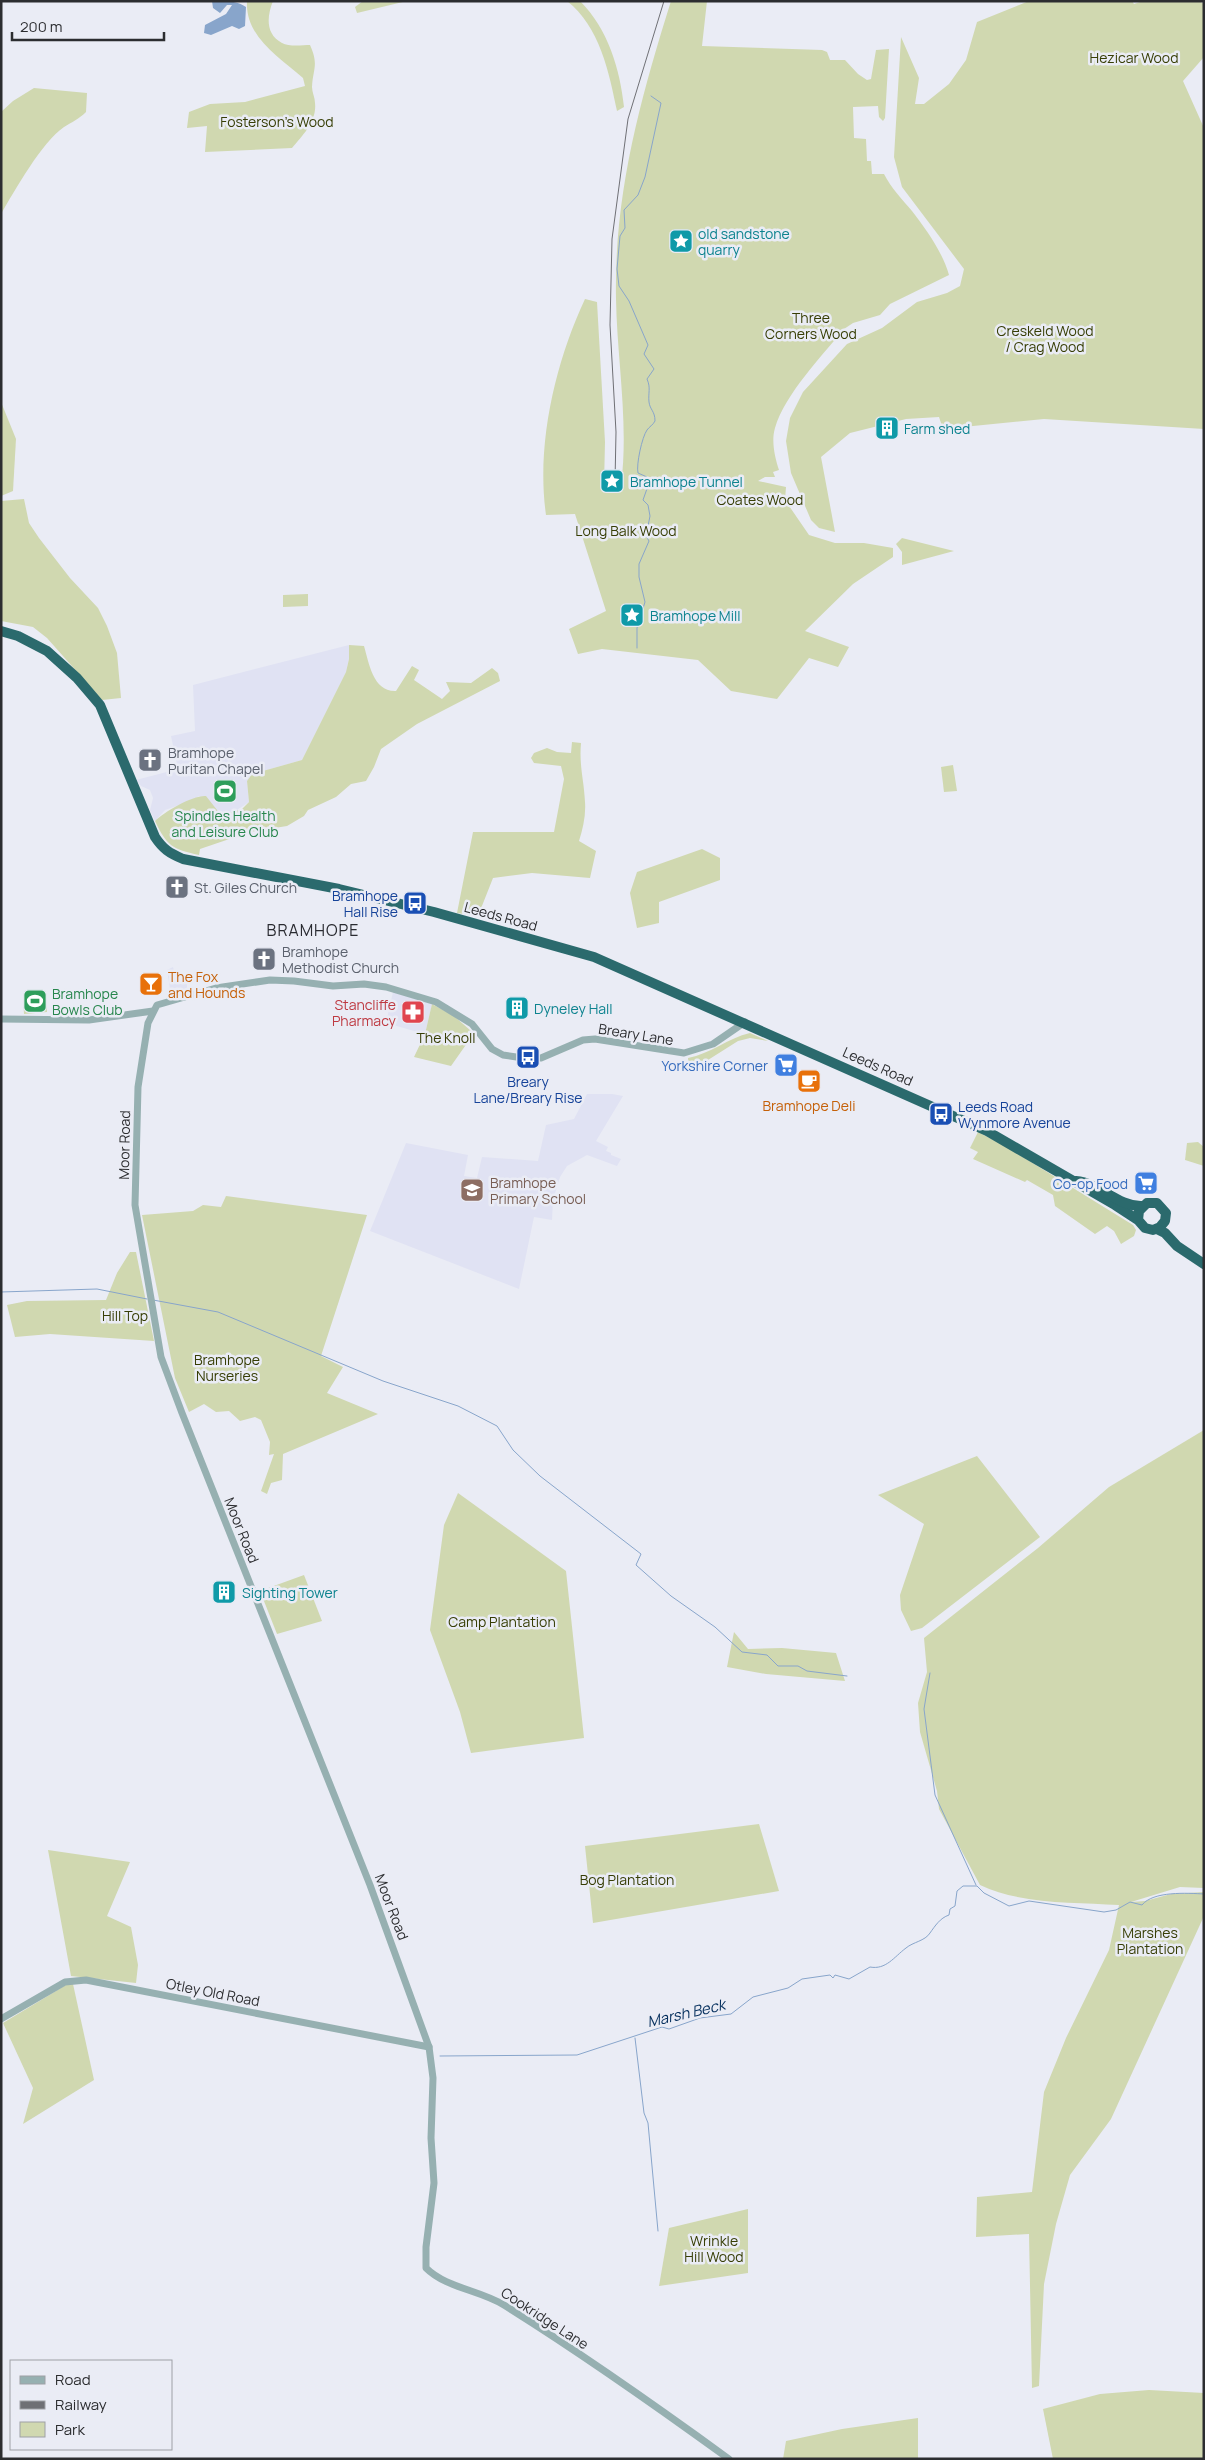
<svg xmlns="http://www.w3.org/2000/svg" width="1205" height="2460" font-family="Manrope,sans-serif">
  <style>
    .built { fill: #e0e2f3 }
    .green { fill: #d0d8b0 }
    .water { fill: #88a5cb }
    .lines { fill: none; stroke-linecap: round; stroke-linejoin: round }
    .stream { stroke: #88a5cb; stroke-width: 1 }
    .minor { stroke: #96b0b1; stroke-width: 7 }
    .highway { stroke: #2b6a6d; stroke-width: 10 }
    .rail { stroke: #6f7075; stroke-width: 1 }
    .labels { text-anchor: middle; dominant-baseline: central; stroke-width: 5; stroke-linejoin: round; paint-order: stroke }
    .park-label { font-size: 14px; fill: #373e05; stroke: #eaecf5 }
    .culture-label { font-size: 14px; fill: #0d838f; stroke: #eaecf5; text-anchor: start }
    .worship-label { font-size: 14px; fill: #5b616d; stroke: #eaecf5; text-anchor: start }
    .leisure-label { font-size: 14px; fill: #27864d; stroke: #eaecf5 }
    .transit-label { font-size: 14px; fill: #164399; stroke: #eaecf5; text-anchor: end }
    .street-label { font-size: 14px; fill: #2c2d30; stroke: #eaecf5 }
    .food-label { font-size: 14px; fill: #c56008; stroke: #eaecf5; text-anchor: start }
    .health-label { font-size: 14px; fill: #be3a42; stroke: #eaecf5; text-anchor: end }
    .shop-label { font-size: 14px; fill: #366cbe; stroke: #eaecf5; text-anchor: end }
    .education-label { font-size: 14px; fill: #785e54; stroke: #eaecf5; text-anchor: start }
    .water-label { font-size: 15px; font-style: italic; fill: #052f5d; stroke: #eaecf5 }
    .quarter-label { font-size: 16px; letter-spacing: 1px; fill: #2a2b31; stroke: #eaecf5 }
  </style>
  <rect width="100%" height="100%" fill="#eaecf5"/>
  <g class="built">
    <path d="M349,645V659L346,672L302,760L252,774L247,781L249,802L231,814L221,815L199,796L191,801L165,810L155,821L150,810L153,798L150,790L141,786L136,780L178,769L171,736L195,731L193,685Z"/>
    <path d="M173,967L176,980L187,978V990L170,989L167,970Z"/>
    <path d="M393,992L432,1004L425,1034L386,1023Z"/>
    <path d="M587,1094H612L623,1096L596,1141L608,1147L606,1151L611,1153V1155L621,1159L617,1166L587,1155L567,1166L560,1177L553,1200L552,1220L534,1217L519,1289L370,1231L406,1143L468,1155L464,1176L477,1178L482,1157L538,1161L546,1125L574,1119Z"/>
  </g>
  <g class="green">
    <path d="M247,1H273C267,16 265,34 282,43C289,47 303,45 310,45C319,65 313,68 312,87C312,92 315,98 315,103C317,121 303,135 292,148L205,152L207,126L187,128L189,112L210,104L245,102L305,86L303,78C279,57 245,37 247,1Z"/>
    <path d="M363,1H407L357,13L355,7Z"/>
    <path d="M567,1H580C608,29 620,69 624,107L617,111C609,72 600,27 567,1Z"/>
    <path d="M671,1H707L702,46L822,50L827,52L830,60H845L858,74L867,80L871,79L876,50L889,49L885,118L883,121L879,117L878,106L853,107L854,138L866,139L867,161H871L872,174H884C891,188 902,199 912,211C926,229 943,253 949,275L890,304L880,315L853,323L844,329C822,356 785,394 775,428C771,441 775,458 779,470L773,472L775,477H765L758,481L786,487L785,500L809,535L835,543H864L893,548V557L853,584L805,631L849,647L838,667L809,658L777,699L731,691L698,660L602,649L578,654L569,629L606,611L575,514L546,515C536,445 555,363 585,299L597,302L605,442L604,485H621C629,424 617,360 616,299C614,194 640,100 671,1Z"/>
    <path d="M1029,1H1132L1134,4L1143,1H1199L1204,4V57L1183,81L1204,128V429L1044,419L943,429L939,417L906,419L850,433L821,457L835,532L819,528L811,520L791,473L786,441L790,418L803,392L847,344L882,328L917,302L947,293L960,286L964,269L902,187L894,157L901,37L919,78L915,104H924L949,84L966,60L977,22Z"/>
    <path d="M34,88L87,93L86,112C79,119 72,122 64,127C42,142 15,190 1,214V112L13,101Z"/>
    <path d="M1,402L16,439L13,491L1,496Z"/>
    <path d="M24,499L29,523L39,538L70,578L98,608L107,626L117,653L121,698L102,700L47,638L33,627L1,621V501Z"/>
    <path d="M902,538L954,551L902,565V552L896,544Z"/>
    <path d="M308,594V606L283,607V595Z"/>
    <path d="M349,645L364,646C369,663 373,692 396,691L412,666L419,670L414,680L442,699L450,691L446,682L471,683L492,668L498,673L500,681L417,724L381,749L374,767L366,781L351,784L336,797L308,810L304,816L287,826L250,832L200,849L199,855C172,849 167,846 155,821C164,812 193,795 206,796L221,815L242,809L249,802L247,781L252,774L302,760L346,672L349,659Z"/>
    <path d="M572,742L581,743C579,766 584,780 585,802C586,815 583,828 579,841L596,851L590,878L532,873L493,878L478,916L457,913L473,832H554L564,779L561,766L534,763L531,758L534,753L547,748L557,752L571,753Z"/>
    <path d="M953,765L957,791L944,792L941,767Z"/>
    <path d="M702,849L720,858V880L659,902V923L637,928L630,893L637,872Z"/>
    <path d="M46,993L47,1012L24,1014L23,995Z"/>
    <path d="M432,1004L454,1016L471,1031L470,1039L451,1066L414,1057L425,1034Z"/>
    <path d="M750,1033L768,1041L750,1038L738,1041L689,1072L688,1058C710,1054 728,1038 750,1033Z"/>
    <path d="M978,1132L1005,1146L1133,1225L1136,1230L1134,1236L1121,1244L1114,1231L1107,1226L1095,1234L1055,1206L1053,1195L1027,1180L1025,1182L973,1159L978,1152L970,1148Z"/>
    <path d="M1198,1142L1204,1147V1166L1185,1160L1187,1143Z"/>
    <path d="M226,1196L367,1215L321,1356L343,1367L327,1393L378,1414L283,1454L282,1480L271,1483L267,1494L261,1491L274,1454L269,1455L270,1442L261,1420L255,1417L240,1421L229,1411L216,1412L204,1404L189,1412L175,1378L142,1215L193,1211L203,1205L221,1207Z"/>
    <path d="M130,1252H136L154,1341L50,1334L15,1337L7,1305L27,1301L106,1300L117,1273Z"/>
    <path d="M1204,1430V1888L1180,1887L1131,1902L1145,1901L1171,1894L1204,1892V1916L1111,2119L1070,2175L1056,2224L1044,2284L1039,2386L1032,2388L1029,2234L976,2237L977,2197L1032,2192L1044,2092L1066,2038L1109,1950L1119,1905C1074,1902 1023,1905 980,1885L939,1809L937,1791L920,1732L918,1703L927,1672L924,1638L1038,1548L1109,1487Z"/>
    <path d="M977,1456L1040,1537L922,1628L911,1631L901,1610L900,1595L924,1524L878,1495Z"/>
    <path d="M458,1493L566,1571L584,1738L471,1753L460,1712L430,1630L444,1525Z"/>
    <path d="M304,1575L322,1621L277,1634L260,1591Z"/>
    <path d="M734,1632L748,1649L782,1648L836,1653L845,1681L766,1674L727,1667Z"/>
    <path d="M759,1824L779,1891L593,1923L585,1846Z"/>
    <path d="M48,1850L130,1862L107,1916L131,1927L138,1965L136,1983L71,1976Z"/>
    <path d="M73,1984L94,2080L23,2124L33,2088L3,2023L66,1985Z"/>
    <path d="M748,2209V2273L659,2286L669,2228Z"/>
    <path d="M1149,2390L1204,2393V2459H1053L1043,2409L1100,2394Z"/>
    <path d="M918,2418V2459H783L786,2441L842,2429Z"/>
  </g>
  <path class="water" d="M212,1C225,1 236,0 246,7L245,26L239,29L232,26L211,35L204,33L205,25L226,14L232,5H227L220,13L213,8Z"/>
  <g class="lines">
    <g class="stream">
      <path d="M637,648V628L645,602L639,577V564L649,541L646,536L650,516L648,505L643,500L649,483L647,477L638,473C636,465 642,437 647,430C649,427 653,425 655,421C655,411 650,410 649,402C648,393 651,388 647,379L654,369L644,354L648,345L629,301L619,286L617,269L620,236L625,228L624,210L638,195L645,177L661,103L651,96"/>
      <path d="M1,1292L97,1289L147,1299"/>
      <path d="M153,1300L218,1312L383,1381L458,1406L497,1426L513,1450L540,1476L641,1554L636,1565L671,1596L715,1627L742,1652L767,1655L778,1666H798L807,1671L847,1676"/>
      <path d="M930,1673L924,1709L935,1795L976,1885"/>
      <path d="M635,2038L644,2113L648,2123L658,2231"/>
      <path d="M440,2056L577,2055L662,2027L669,2029L700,2018L731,2014L753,1997L788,1988L802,1979L830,1975L833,1978L835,1975L849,1979L870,1967C886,1970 894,1957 906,1948C913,1942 925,1941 930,1933C935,1926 940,1918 949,1915L950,1909L955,1906L957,1891L963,1886H977L984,1893L1009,1906L1029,1901L1104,1912L1116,1910L1130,1902L1142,1905C1153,1891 1187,1893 1204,1894"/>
    </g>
    <g class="minor">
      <path d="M1,1019L89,1020L153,1011"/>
      <path d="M1,2019L65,1982L86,1980L429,2047"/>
      <path d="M729,2459C656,2406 581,2353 504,2305C480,2290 446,2288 426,2268V2247L434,2183L431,2138L433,2078L429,2047L370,1885L182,1413L161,1357L135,1205L138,1087L148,1023L157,1005L216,988L270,980L294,981L333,986L364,984L386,987L436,1002L472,1024L492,1049L503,1055L523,1058H541L583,1040L595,1039L684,1053L713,1044L745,1022"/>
    </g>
    <g class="highway">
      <path d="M1,631L18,636L47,651L77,678L100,705L155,837C163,849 169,853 183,859L339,889L434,912L594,957L987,1131L1115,1205L1138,1220L1145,1228L1153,1230L1160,1227L1165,1221L1166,1213L1157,1203H1147L1139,1211L1138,1220"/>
      <path d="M1076,1181C1100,1183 1118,1207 1142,1206"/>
      <path d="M1157,1229L1165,1233L1177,1246L1204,1264"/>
    </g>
    <path class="rail" d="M615,482L616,432L610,325L612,239L628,119L664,1"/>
  </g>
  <defs>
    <g id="sight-square" transform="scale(1.25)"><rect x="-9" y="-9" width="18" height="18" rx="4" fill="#0f9aa8" stroke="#eaecf5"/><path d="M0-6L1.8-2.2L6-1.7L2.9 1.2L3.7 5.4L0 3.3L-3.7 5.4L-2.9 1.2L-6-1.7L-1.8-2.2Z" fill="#fff"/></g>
    <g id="building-square" transform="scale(1.25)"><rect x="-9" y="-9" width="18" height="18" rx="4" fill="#0f9aa8" stroke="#eaecf5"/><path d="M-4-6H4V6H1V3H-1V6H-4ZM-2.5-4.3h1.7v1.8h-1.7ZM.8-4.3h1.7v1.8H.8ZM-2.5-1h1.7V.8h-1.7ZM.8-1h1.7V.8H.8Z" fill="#fff"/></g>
    <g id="church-square" transform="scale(1.25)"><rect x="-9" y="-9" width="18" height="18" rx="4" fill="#6b7280" stroke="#eaecf5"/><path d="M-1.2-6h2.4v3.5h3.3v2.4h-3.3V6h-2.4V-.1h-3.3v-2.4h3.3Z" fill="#fff"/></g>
    <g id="stadium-square" transform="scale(1.25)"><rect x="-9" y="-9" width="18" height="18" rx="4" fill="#2e9e5b" stroke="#eaecf5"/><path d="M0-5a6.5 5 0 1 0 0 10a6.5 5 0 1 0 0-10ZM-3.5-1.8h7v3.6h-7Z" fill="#fff"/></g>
    <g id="bus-square" transform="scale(1.25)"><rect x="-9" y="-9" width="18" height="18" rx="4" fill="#1a4fb4" stroke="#eaecf5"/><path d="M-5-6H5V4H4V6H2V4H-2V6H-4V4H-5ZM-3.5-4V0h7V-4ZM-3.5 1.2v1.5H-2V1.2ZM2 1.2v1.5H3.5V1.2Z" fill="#fff"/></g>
    <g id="bar-square" transform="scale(1.25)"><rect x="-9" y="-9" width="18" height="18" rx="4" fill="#e8710a" stroke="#eaecf5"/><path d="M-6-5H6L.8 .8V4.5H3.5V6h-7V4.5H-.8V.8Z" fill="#fff"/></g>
    <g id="pharmacy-square" transform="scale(1.25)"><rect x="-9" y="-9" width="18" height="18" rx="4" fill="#e0444e" stroke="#eaecf5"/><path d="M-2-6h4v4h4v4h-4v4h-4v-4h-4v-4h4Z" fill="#fff"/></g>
    <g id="supermarket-square" transform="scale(1.25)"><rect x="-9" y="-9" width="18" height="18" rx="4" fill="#3f7fe0" stroke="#eaecf5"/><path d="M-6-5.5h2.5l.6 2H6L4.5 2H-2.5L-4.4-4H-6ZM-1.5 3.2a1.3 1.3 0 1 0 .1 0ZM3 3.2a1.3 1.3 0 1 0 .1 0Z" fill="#fff"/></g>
    <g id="cafe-square" transform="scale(1.25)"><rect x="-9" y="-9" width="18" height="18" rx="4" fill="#e8710a" stroke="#eaecf5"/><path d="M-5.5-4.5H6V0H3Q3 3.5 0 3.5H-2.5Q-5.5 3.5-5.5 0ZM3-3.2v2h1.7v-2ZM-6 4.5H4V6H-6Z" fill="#fff"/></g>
    <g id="school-square" transform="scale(1.25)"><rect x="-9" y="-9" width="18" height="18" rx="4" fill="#8d6e63" stroke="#eaecf5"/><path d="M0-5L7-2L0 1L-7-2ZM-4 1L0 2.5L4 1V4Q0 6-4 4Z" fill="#fff"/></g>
  </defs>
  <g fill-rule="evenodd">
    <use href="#sight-square" x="681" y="241"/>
    <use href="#building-square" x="887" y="428"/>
    <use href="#sight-square" x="612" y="481"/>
    <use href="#sight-square" x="632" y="615"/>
    <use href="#church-square" x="150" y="760"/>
    <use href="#stadium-square" x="225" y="791"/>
    <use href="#church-square" x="177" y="887"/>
    <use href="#bus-square" x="415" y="903"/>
    <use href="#church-square" x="264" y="959"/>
    <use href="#bar-square" x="151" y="984"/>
    <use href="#stadium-square" x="35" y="1001"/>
    <use href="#building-square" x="517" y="1008"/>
    <use href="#pharmacy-square" x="413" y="1012"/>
    <use href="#bus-square" x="528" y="1057"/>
    <use href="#supermarket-square" x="786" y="1065"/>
    <use href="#cafe-square" x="809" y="1081"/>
    <use href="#bus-square" x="941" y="1114"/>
    <use href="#supermarket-square" x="1146" y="1183"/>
    <use href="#school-square" x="472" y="1190"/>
    <use href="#building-square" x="224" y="1592"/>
  </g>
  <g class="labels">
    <g class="park-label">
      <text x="1134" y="57">Hezicar Wood</text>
      <text x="277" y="121">Fosterson's Wood</text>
      <text x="811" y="317">Three<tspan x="811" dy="16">Corners Wood</tspan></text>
      <text x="1045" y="330">Creskeld Wood<tspan x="1045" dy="16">/ Crag Wood</tspan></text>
      <text x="760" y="499">Coates Wood</text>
      <text x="626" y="530">Long Balk Wood</text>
      <text x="446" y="1037">The Knoll</text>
      <text x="125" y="1315">Hill Top</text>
      <text x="227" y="1359">Bramhope<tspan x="227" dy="16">Nurseries</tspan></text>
      <text x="502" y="1621">Camp Plantation</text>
      <text x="627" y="1879">Bog Plantation</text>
      <text x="1150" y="1932">Marshes<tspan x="1150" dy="16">Plantation</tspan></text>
      <text x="714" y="2240">Wrinkle<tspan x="714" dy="16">Hill Wood</tspan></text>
    </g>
    <g class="culture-label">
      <text x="698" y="233">old sandstone<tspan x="698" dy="16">quarry</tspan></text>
      <text x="904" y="428">Farm shed</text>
      <text x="630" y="481">Bramhope Tunnel</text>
      <text x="650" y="615">Bramhope Mill</text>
      <text x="534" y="1008">Dyneley Hall</text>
      <text x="242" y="1592">Sighting Tower</text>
    </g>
    <g class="worship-label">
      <text x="168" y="752">Bramhope<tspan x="168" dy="16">Puritan Chapel</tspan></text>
      <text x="194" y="887">St. Giles Church</text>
      <text x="282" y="951">Bramhope<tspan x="282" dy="16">Methodist Church</tspan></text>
    </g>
    <g class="leisure-label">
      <text x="225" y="815">Spindles Health<tspan x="225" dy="16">and Leisure Club</tspan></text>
      <text x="52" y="993" text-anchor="start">Bramhope<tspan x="52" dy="16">Bowls Club</tspan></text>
    </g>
    <g class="transit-label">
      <text x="398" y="895">Bramhope<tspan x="398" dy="16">Hall Rise</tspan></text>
      <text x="528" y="1081" text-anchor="middle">Breary<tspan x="528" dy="16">Lane/Breary Rise</tspan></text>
      <text x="958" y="1106" text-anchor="start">Leeds Road<tspan x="958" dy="16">Wynmore Avenue</tspan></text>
    </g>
    <g class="street-label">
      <text transform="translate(501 916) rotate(15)">Leeds Road</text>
      <text transform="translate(636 1034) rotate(9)">Breary Lane</text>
      <text transform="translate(878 1066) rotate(24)">Leeds Road</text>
      <text transform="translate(124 1145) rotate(-89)">Moor Road</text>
      <text transform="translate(242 1530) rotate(68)">Moor Road</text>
      <text transform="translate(392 1907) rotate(69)">Moor Road</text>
      <text transform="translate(213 1992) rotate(11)">Otley Old Road</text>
      <text transform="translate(545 2318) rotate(33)">Cookridge Lane</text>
    </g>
    <g class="food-label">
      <text x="168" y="976">The Fox<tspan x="168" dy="16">and Hounds</tspan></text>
      <text x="809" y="1105" text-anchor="middle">Bramhope Deli</text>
    </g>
    <g class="health-label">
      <text x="396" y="1004">Stancliffe<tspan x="396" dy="16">Pharmacy</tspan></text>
    </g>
    <g class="shop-label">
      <text x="768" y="1065">Yorkshire Corner</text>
      <text x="1128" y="1183">Co-op Food</text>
    </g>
    <g class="education-label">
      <text x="490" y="1182">Bramhope<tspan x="490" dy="16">Primary School</tspan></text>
    </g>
    <g class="water-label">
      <text transform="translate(686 2013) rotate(-13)">Marsh Beck</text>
    </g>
    <g class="quarter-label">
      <text x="313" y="930">BRAMHOPE</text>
    </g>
  </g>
  <rect width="1205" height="2460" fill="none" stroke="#2c2d30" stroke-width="5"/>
  <rect x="10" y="2360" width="162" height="90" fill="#eaecf5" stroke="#9ea0a6"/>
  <rect x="20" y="2376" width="25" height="8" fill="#96b0b1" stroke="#9ea0a6"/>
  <text x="55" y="2385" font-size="15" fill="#2c2d30">Road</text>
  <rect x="20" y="2401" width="25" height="8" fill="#6f7075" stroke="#9ea0a6"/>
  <text x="55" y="2410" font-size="15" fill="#2c2d30">Railway</text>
  <rect x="20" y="2422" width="25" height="15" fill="#d0d8b0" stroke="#9ea0a6"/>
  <text x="55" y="2435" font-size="15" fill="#2c2d30">Park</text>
  <path d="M12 32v8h152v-8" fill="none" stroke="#2c2d30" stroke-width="2.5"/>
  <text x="20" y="32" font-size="15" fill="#2c2d30" stroke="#eaecf5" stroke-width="4" paint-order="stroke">200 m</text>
</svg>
